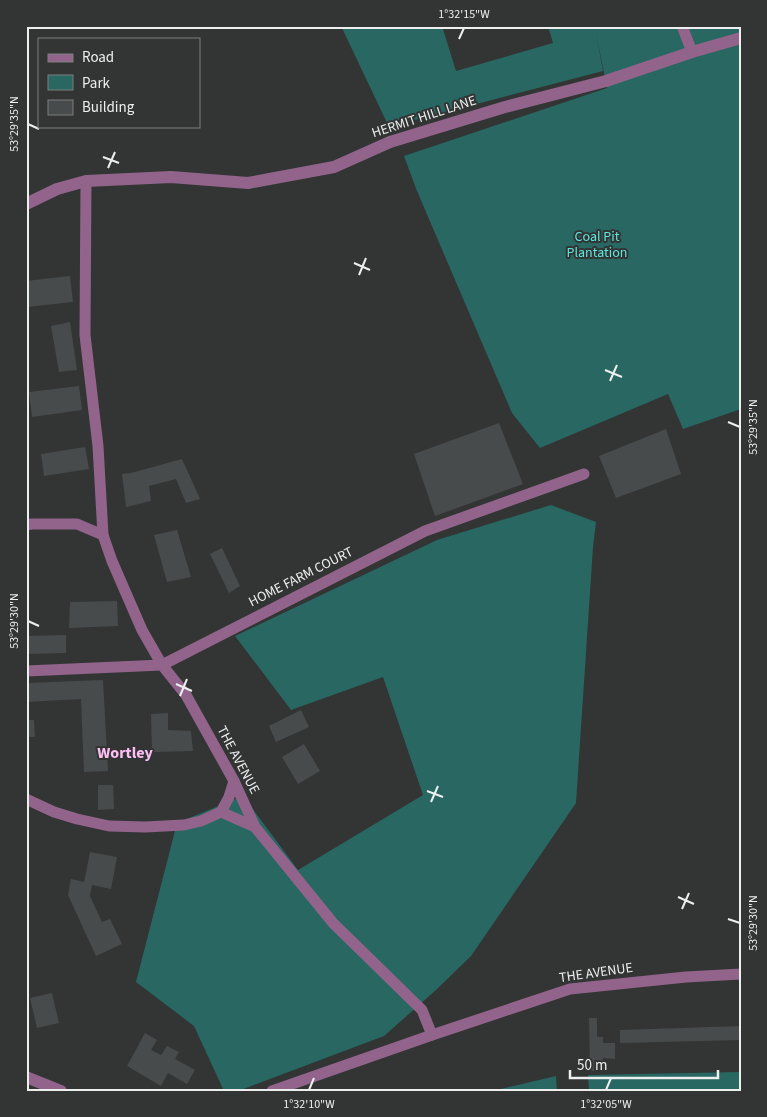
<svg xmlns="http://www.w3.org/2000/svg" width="767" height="1117" font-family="'Source Sans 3',sans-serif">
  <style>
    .green { fill: #286762 }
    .building { fill: #484b4b }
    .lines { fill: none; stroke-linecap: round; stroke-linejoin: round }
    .service { stroke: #92648b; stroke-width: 11 }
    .minor { stroke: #92648b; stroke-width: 12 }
    .ticks { fill: none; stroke: #ecefee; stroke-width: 2 }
    .labels { text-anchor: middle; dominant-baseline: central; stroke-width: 4; stroke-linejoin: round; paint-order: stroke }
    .street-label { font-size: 14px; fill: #ecefee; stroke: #323534 }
    .park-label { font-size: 14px; fill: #5de8df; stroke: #323534 }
    .quarter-label { font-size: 16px; font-weight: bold; fill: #febff5; stroke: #323534 }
    .neatline { fill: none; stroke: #ecefee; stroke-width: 2 }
    .ticks-label { font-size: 12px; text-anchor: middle; fill: #ecefee }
  </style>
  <rect width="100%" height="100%" fill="#323534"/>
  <g class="green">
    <path d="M341,26H442L456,71L553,43L548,26H741V409L683,429L668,394L540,448L512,413L417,191L404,156L607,88L596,33L603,71L389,127Z"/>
    <path d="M551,505L596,522L593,547L576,803L471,956L436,990L384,1036L238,1091H224L194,1026L136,982L177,823L243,796L298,870L423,795L383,677L291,710L235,636L437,540Z"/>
    <path d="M741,1072V1091H589L588,1075Z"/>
    <path d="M556,1076L557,1091H492Z"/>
  </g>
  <g class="building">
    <path d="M70,276L73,302L26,307V281Z"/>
    <path d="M70,322L77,370L59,372L51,326Z"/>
    <path d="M79,386L82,410L32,417L29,392Z"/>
    <path d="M499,423L523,484L435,516L414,454Z"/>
    <path d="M666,429L681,474L616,498L599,456Z"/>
    <path d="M85,447L89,469L44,476L41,454Z"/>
    <path d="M182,459L200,499L186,503L176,479L149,486L151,501L126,507L122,474L131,473Z"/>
    <path d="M177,530L191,577L167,582L154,535Z"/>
    <path d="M222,548L240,586L229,593L210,554Z"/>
    <path d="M117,601L118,626L69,628L70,602Z"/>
    <path d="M66,635V653L26,654V636Z"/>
    <path d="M103,680L108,771L84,772L81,699L26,702V683Z"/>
    <path d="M301,710L309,727L276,742L269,726Z"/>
    <path d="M168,713V730L191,731L193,751L152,752L151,714Z"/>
    <path d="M26,720H34L35,737H26Z"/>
    <path d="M304,744L320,771L298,784L282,757Z"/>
    <path d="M98,785H113L114,809L98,810Z"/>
    <path d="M90,852L117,857L111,889L92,885L90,896L102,922L110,919L122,944L96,956L68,895L71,879L84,882Z"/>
    <path d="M52,993L59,1023L37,1028L30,998Z"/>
    <path d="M589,1018H597V1037H603V1043H615V1059L603,1058L602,1071H590Z"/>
    <path d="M741,1026V1040L620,1043V1030Z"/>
    <path d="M145,1033L157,1040L151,1050L161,1055L167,1046L179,1052L175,1059L195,1070L187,1084L168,1073L161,1086L127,1066Z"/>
  </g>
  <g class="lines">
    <g class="service">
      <path d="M682,26L692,52"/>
      <path d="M86,181L85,335L98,446L103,535"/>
      <path d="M26,525L32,524H77L103,535L112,561L142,630L162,665L186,695L234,781L255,827L333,923L422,1010L432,1035"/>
      <path d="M26,671L162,665L425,531L584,474"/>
      <path d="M26,799L54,812L77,819L109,826L145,827L184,825L201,821L221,812L229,797L234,781"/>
      <path d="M221,812L255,827"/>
      <path d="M272,1091L432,1035L570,989L686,977L741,974"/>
    </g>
    <g class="minor">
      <path d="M26,204L57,189L86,181L171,177L248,183L334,167L390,142L505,107L606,81L692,52L741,38"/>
      <path d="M26,1077L61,1091"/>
    </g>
  </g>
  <path class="ticks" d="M459,39L464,28M28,124L39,129M103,157L119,163M108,168L115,152M354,263L370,270M359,275L366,258M605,370L622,377M610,381L617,365M728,422L740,427M28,621L39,626M176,684L192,691M180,696L187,679M427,791L443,797M431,802L438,786M678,897L694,904M682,909L689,893M728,919L740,923M309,1090L314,1078M606,1090L611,1078"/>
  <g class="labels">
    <g class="street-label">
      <text transform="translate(424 117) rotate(-18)">HERMIT HILL LANE</text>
      <text transform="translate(301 577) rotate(-27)">HOME FARM COURT</text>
      <text transform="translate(238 760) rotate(62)">THE AVENUE</text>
      <text transform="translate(596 973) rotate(-8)">THE AVENUE</text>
    </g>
    <g class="park-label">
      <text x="597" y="237">Coal Pit<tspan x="597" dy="16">Plantation</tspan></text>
    </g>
    <g class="quarter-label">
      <text x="125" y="753">Wortley</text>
    </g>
  </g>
  <rect width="767" height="1117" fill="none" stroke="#323534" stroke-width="55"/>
  <rect x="38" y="38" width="162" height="90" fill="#323534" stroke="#7c7f7e"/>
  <rect x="48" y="54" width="25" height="8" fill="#92648b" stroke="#7c7f7e"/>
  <text x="82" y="62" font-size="15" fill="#ecefee">Road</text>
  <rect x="48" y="75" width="25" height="15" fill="#286762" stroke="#7c7f7e"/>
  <text x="82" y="88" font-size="15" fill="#ecefee">Park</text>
  <rect x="48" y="100" width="25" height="15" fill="#484b4b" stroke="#7c7f7e"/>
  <text x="82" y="112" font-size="15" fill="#ecefee">Building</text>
  <path d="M570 1070v8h148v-8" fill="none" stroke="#ecefee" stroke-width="2.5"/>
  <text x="577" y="1070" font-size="15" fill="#ecefee" stroke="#323534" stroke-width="4" paint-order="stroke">50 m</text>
  <rect x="28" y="28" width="712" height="1062" class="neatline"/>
  <g class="ticks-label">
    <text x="464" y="18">1°32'15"W</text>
    <text transform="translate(14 124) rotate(-90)" y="4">53°29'35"N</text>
    <text transform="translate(753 427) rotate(-90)" y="4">53°29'35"N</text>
    <text transform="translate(14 621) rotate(-90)" y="4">53°29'30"N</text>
    <text transform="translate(753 923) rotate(-90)" y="4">53°29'30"N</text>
    <text x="309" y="1108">1°32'10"W</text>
    <text x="606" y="1108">1°32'05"W</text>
  </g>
</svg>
